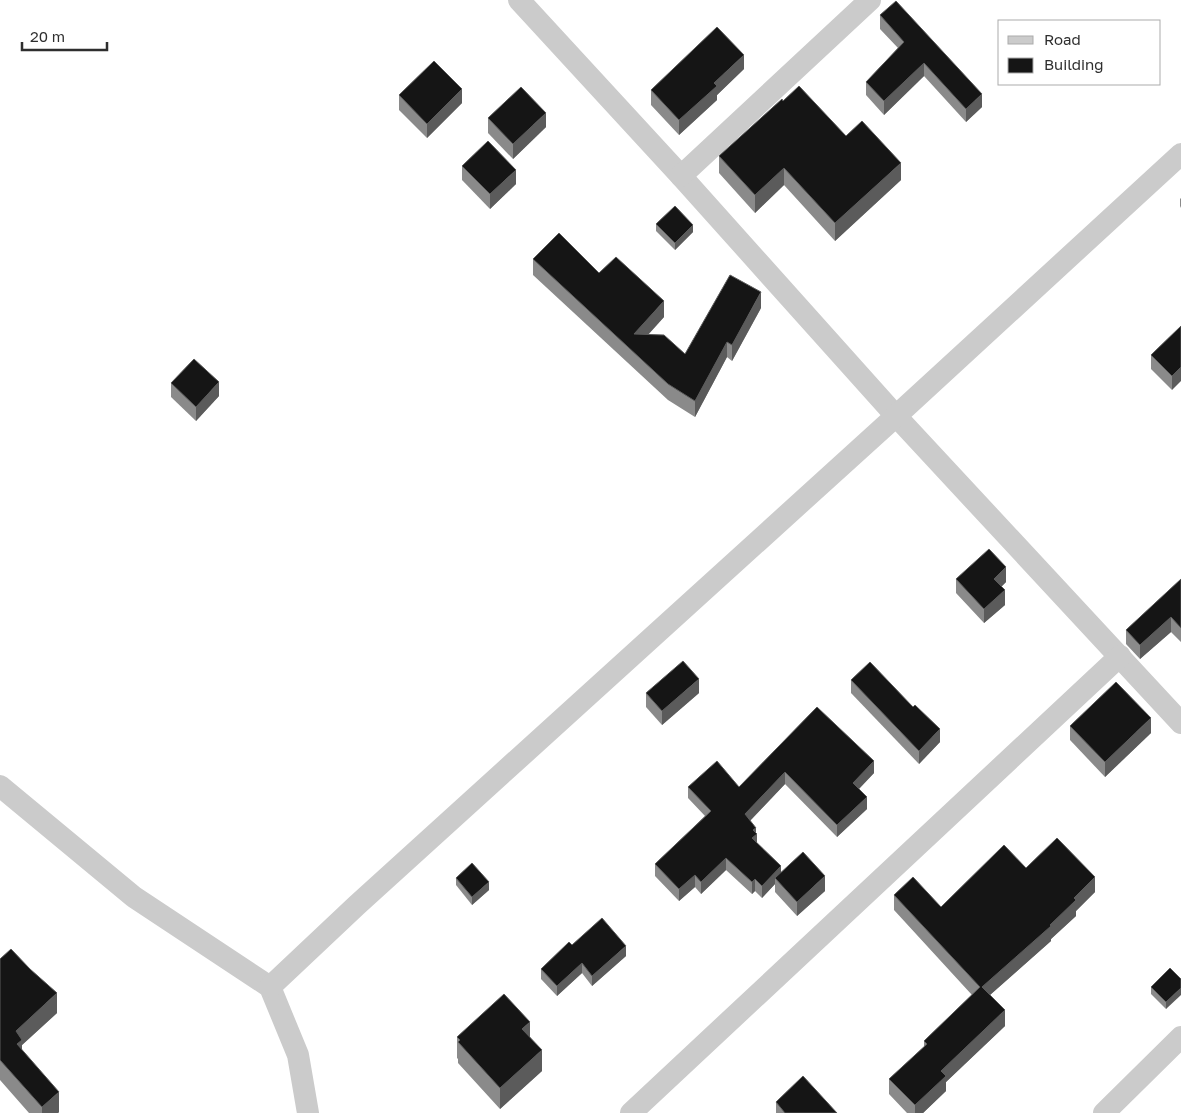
<svg xmlns="http://www.w3.org/2000/svg" width="1181" height="1113" font-family="'Golos Text',sans-serif">
  <style>
    .lines { fill: none; stroke-linecap: round; stroke-linejoin: round }
    .minor { stroke: #cbcbcb; stroke-width: 22 }
    .wall { fill: #8a8a8a }
    .shaded-wall { fill: #5b5b5b }
    .building { fill: #151515; stroke: #5b5b5b }
  </style>
  <rect width="100%" height="100%" fill="#fff"/>
  <g class="lines">
    <g class="minor">
      <path d="M519,0L681,176L896,416L1181,723"/>
      <path d="M681,176L870,0"/>
      <path d="M0,786L134,897L270,987L298,1055L308,1113"/>
      <path d="M270,987L357,905L896,416L1181,154"/>
      <path d="M631,1113L1120,656"/>
      <path d="M1104,1113L1181,1037"/>
    </g>
  </g>
  <g class="wall">
    <path d="M880,15L982,107L966,122L924,76L884,115L866,95V82L898,48L880,29Z"/>
    <path d="M744,69L717,95V100L679,135L651,105V90Z"/>
    <path d="M399,95L462,103L427,138L399,110Z"/>
    <path d="M783,101L846,136L901,180L835,241L784,185L755,213L719,173V156Z"/>
    <path d="M488,118L546,127L513,159L488,133Z"/>
    <path d="M462,166L516,184L490,209L462,180Z"/>
    <path d="M1181,198V208L1180,206V199Z"/>
    <path d="M656,224L693,232L675,250L656,231Z"/>
    <path d="M533,259L599,273L664,317L648,335L685,354L761,308L732,361L727,357L695,417L668,400L533,275Z"/>
    <path d="M1181,326L1172,390L1151,369V355Z"/>
    <path d="M171,383L219,396L196,421L171,397Z"/>
    <path d="M956,579L1006,582L1001,587L1005,605L984,623L956,593Z"/>
    <path d="M1181,579V642L1171,632L1140,659L1126,644V630Z"/>
    <path d="M851,680L940,742L919,764L851,693Z"/>
    <path d="M646,693H699L662,725L646,707Z"/>
    <path d="M817,707L874,773L859,789L867,809L837,837L785,784L750,821L756,833L757,843L781,872L825,891L797,916L775,892V884L762,898L755,891L752,894L726,870L701,894L695,887L679,901L655,876V864L705,816L688,798V787H739Z"/>
    <path d="M1070,726L1151,733L1105,777L1070,740Z"/>
    <path d="M1026,868L1095,892L1076,911V916L1051,939V941L990,995L1005,1026L946,1082V1091L923,1113H907L889,1094V1079L924,1047V1041L972,995L894,910V895L941,907Z"/>
    <path d="M456,878L489,890L472,905L456,885Z"/>
    <path d="M572,945L626,956L592,986L582,973L557,996L541,979V969Z"/>
    <path d="M0,959L57,1013L22,1045V1050L59,1112L58,1113H29L0,1080Z"/>
    <path d="M1181,979L1166,1009L1151,994V987Z"/>
    <path d="M457,1037H530L542,1071L500,1109L458,1063V1059L457,1058Z"/>
    <path d="M776,1102L837,1113H776Z"/>
  </g>
  <g class="shaded-wall">
    <path d="M744,55V69L717,95V100L679,135V120L714,83Z"/>
    <path d="M924,63V76L884,115V101Z"/>
    <path d="M462,89V103L427,138V124Z"/>
    <path d="M982,94V107L966,122V109Z"/>
    <path d="M546,113V127L513,159V144Z"/>
    <path d="M901,163V180L835,241V223Z"/>
    <path d="M784,168V185L755,213V195Z"/>
    <path d="M516,170V184L490,209V194Z"/>
    <path d="M693,225V232L675,250V243Z"/>
    <path d="M761,292V308L732,361V345Z"/>
    <path d="M664,301V317L634,350V334Z"/>
    <path d="M727,342V357L695,417V401Z"/>
    <path d="M1181,367V381L1172,390V376Z"/>
    <path d="M219,382V396L196,421V407Z"/>
    <path d="M1006,567V582L994,594V579Z"/>
    <path d="M1005,590V605L984,623V609Z"/>
    <path d="M1171,617V632L1140,659V645Z"/>
    <path d="M699,679V693L662,725V711Z"/>
    <path d="M1151,718V733L1105,777V762Z"/>
    <path d="M940,729V742L919,764V751Z"/>
    <path d="M874,761V773L853,795V783Z"/>
    <path d="M785,772V784L745,826V814Z"/>
    <path d="M867,797V809L837,837V825Z"/>
    <path d="M756,828V835L757,834V846L752,838L753,830Z"/>
    <path d="M726,858V870L701,894V882Z"/>
    <path d="M781,866V878H775V884L762,898V886Z"/>
    <path d="M695,875V887L679,901V889Z"/>
    <path d="M825,876V891L797,916V902Z"/>
    <path d="M1095,877V892L1076,911V916L1051,939V941L982,1002V987L1050,925L1074,898Z"/>
    <path d="M755,879V891L752,894V882Z"/>
    <path d="M489,882V890L472,905V897Z"/>
    <path d="M626,946V956L592,986V976Z"/>
    <path d="M582,963V973L557,996V986Z"/>
    <path d="M1181,988V995L1166,1009V1002Z"/>
    <path d="M57,993V1013L22,1045V1060L17,1064L16,1031Z"/>
    <path d="M1005,1010V1026L946,1082V1091L923,1113H915V1105L941,1071Z"/>
    <path d="M530,1022V1043L522,1029Z"/>
    <path d="M542,1050V1071L500,1109V1088Z"/>
    <path d="M59,1092V1112L58,1113H42V1107Z"/>
  </g>
  <g class="building">
    <path d="M896,1L982,94L966,109L924,63L884,101L866,82L904,42L880,15Z"/>
    <path d="M717,27L744,55L714,83L717,86L679,120L651,90Z"/>
    <path d="M434,61L462,89L427,124L399,95Z"/>
    <path d="M799,86L846,136L862,121L901,163L835,223L784,168L755,195L719,156L782,99L783,101Z"/>
    <path d="M521,87L546,113L513,144L488,118Z"/>
    <path d="M488,141L516,170L490,194L462,166Z"/>
    <path d="M675,206L693,225L675,243L656,224Z"/>
    <path d="M559,233L599,273L616,257L664,301L634,334L664,335L685,354L730,275L761,292L732,345L727,342L695,401L668,384L533,259Z"/>
    <path d="M1181,326V367L1172,376L1151,355Z"/>
    <path d="M194,359L219,382L196,407L171,383Z"/>
    <path d="M989,549L1006,567L994,579L1005,590L984,609L956,579Z"/>
    <path d="M1181,579V628L1171,617L1140,645L1126,630Z"/>
    <path d="M683,661L699,679L662,711L646,693Z"/>
    <path d="M870,662L913,707L915,705L940,729L919,751L851,680Z"/>
    <path d="M1116,682L1151,718L1105,762L1070,726Z"/>
    <path d="M817,707L874,761L853,783L867,797L837,825L785,772L745,814L756,828L753,830L757,834L752,838L781,866L762,886L755,879L752,882L726,858L701,882L695,875L679,889L655,864L711,811L688,787L717,761L739,787Z"/>
    <path d="M1057,838L1095,877L1074,898L1076,900L1050,925L1051,926L982,987L1005,1010L941,1071L946,1076L915,1105L889,1079L927,1044L924,1041L980,987L894,895L913,877L941,907L1004,845L1026,868Z"/>
    <path d="M803,852L825,876L797,902L775,878Z"/>
    <path d="M472,863L489,882L472,897L456,878Z"/>
    <path d="M602,918L626,946L592,976L582,963L557,986L541,969L569,942L572,945Z"/>
    <path d="M11,949L30,969L57,993L16,1031L22,1040L17,1044L59,1092L42,1107L0,1060V959Z"/>
    <path d="M1170,968L1181,979V988L1166,1002L1151,987Z"/>
    <path d="M504,994L530,1022L522,1029L542,1050L500,1088L458,1042L460,1040L457,1037Z"/>
    <path d="M803,1076L837,1113H785L776,1102Z"/>
  </g>
  <rect x="998" y="20" width="162" height="65" fill="#ffffff" stroke="#ababab"/>
  <rect x="1008" y="36" width="25" height="8" fill="#cbcbcb" stroke="#ababab"/>
  <text x="1044" y="45" font-size="15" fill="#2e2e2e">Road</text>
  <rect x="1008" y="58" width="25" height="15" fill="#151515" stroke="#ababab"/>
  <text x="1044" y="70" font-size="15" fill="#2e2e2e">Building</text>
  <path d="M22 42v8h85v-8" fill="none" stroke="#2e2e2e" stroke-width="2.5"/>
  <text x="30" y="42" font-size="15" fill="#2e2e2e" stroke="#ffffff" stroke-width="4" paint-order="stroke">20 m</text>
</svg>
